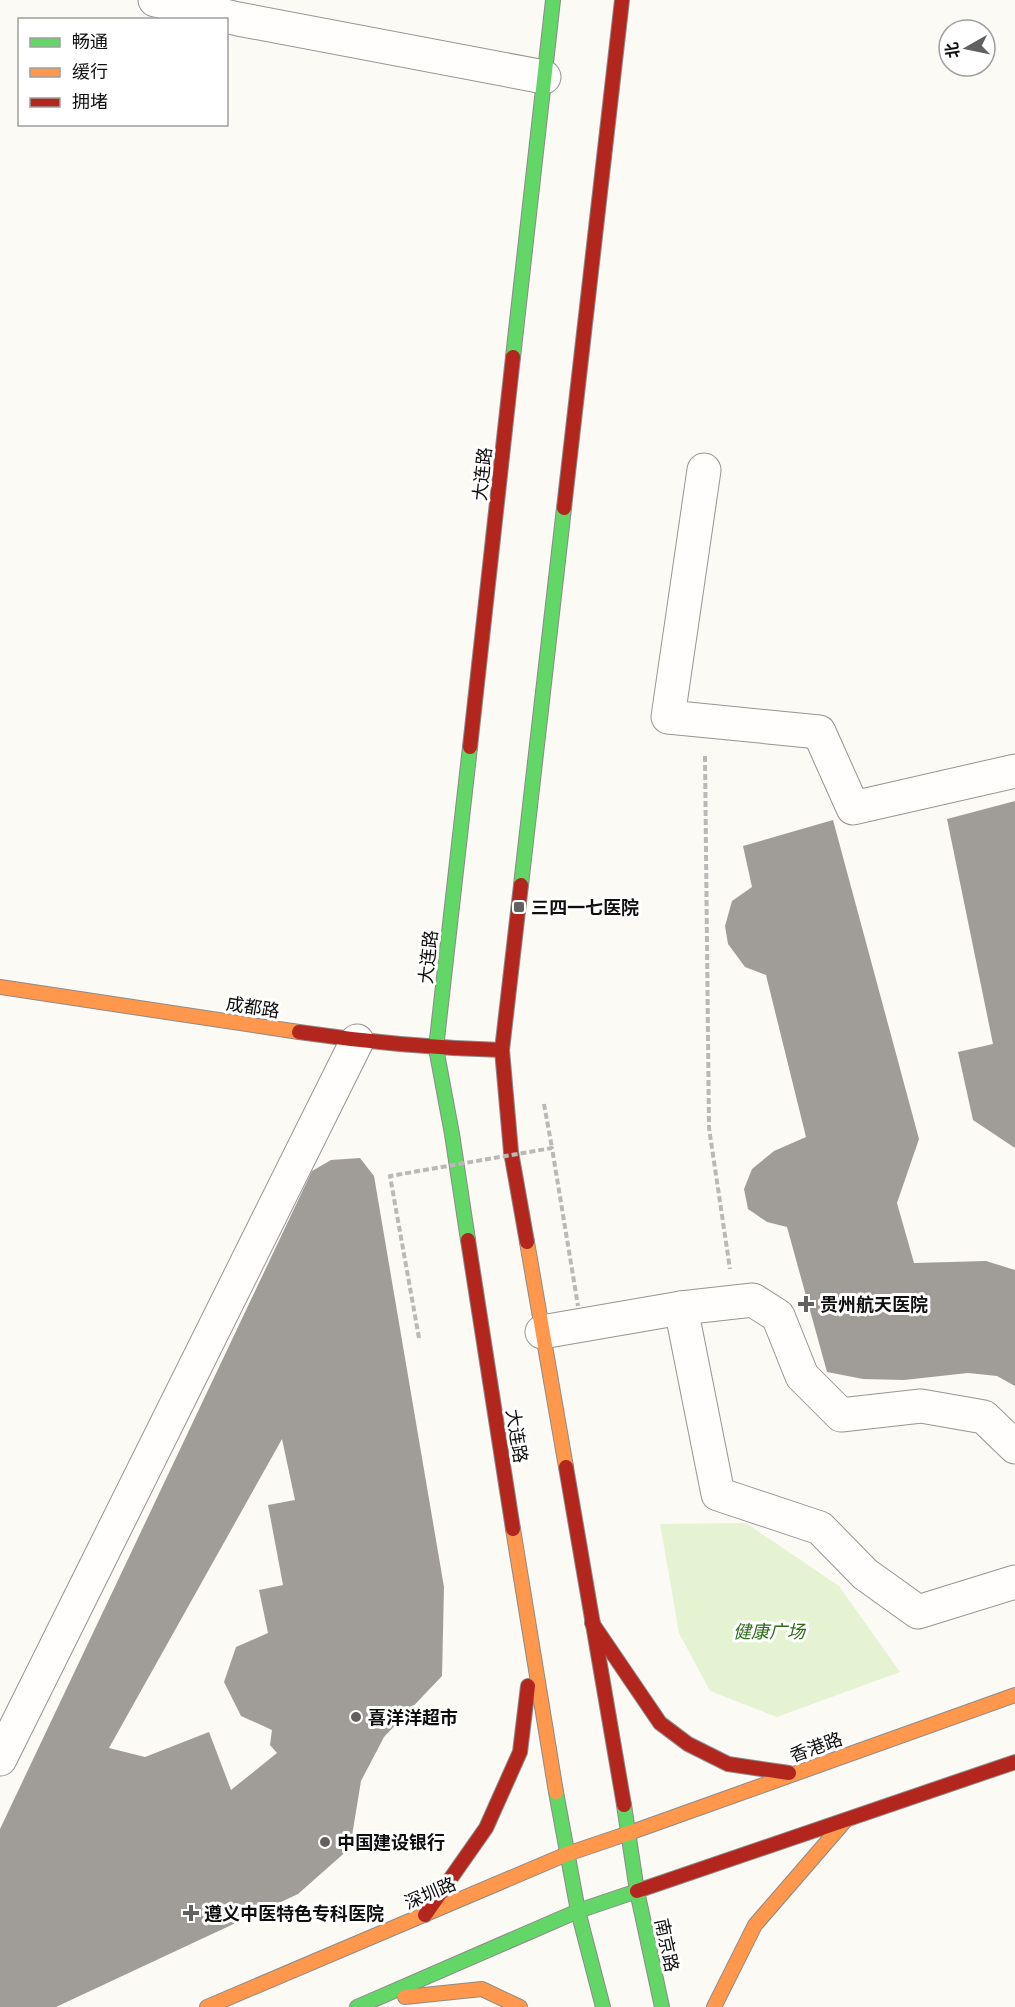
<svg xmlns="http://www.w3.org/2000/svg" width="1015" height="2007" font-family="Lora,'Noto Sans SC',serif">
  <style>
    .green { fill: #e6f3d2 }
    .building { fill: #a09d99; fill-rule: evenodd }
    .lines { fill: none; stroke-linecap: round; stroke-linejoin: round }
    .street-casing { stroke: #969592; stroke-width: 35 }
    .fast-casing { stroke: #8c8b89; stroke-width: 16 }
    .slow-casing { stroke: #8c8b89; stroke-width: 16 }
    .jam-casing { stroke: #8c8b89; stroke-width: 16 }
    .path { stroke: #b9b9b8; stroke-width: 4; stroke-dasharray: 6 3; stroke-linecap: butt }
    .street { stroke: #fffefd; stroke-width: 33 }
    .fast { stroke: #63d668; stroke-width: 14 }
    .slow { stroke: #ff974d; stroke-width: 14 }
    .jam { stroke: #b3261e; stroke-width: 14 }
    .path-bridge { stroke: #b9b9b8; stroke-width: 4; stroke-dasharray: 6 3; stroke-linecap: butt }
    .poi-dot { fill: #62615f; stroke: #fff; stroke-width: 2 }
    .labels { text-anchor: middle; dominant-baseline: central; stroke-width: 6; stroke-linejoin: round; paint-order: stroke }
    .street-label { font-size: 18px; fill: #0f0f0f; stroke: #fff }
    .poi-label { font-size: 18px; font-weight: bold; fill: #0f0f0f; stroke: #fff; text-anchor: start }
    .park-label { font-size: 18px; font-style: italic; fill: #2c6d18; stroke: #fff }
  </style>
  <rect width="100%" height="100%" fill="#fcfaf4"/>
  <path class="green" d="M746,1523L839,1586L900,1672L777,1717L710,1691L679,1633L660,1524Z"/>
  <g class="building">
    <path d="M1015,801V1148L973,1120L958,1052L993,1044L947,819Z"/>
    <path d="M833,820L919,1139L897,1203L914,1263L986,1261L1015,1270V1386L997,1376L968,1373L904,1380L863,1379L827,1372L787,1227L767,1222L748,1209L744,1189L752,1169L774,1151L806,1137L766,975L745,967L728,944L725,926L732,901L752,887L743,846Z"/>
    <path d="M360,1158L374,1176L444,1587L442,1676L384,1737L361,1781L350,1848L298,1894L56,2007H0V1829L312,1171L331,1160ZM282,1439L295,1500L268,1505L283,1585L259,1590L268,1633L236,1647L224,1682L241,1716L272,1730L270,1745L277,1753L231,1790L209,1732L145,1757L109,1748Z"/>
  </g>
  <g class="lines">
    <g class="street-casing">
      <g id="street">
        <path d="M155,0L238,19L544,77"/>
        <path d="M704,470L668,717L819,732L853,808L1015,771"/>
        <path d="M681,1308L718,1494L820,1528L865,1574L918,1612L1015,1582"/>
        <path d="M542,1332L681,1308L753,1300L778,1316L802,1376L841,1415L921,1406L984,1417L1015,1447"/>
        <path d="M0,1759L357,1041"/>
      </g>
    </g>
    <g class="fast-casing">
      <g id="fast">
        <path d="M513,357L553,0"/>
        <path d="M521,885L564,508"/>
        <path d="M468,1240L452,1134L436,1048L470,747"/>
        <path d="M556,1792L578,1911L603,2007"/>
        <path d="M624,1805L637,1891L662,2007"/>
        <path d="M357,2007L578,1911L637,1891"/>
      </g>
    </g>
    <g class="slow-casing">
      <g id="slow">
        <path d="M0,987L299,1032"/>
        <path d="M527,1242L566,1467"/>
        <path d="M513,1529L556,1792"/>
        <path d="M629,1833L1015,1695"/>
        <path d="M405,1997L482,1989L520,2007"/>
        <path d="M207,2007L567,1854L629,1833"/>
        <path d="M714,2007L755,1925L845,1821"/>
      </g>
    </g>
    <g class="jam-casing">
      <g id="jam">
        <path d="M564,508L622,0"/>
        <path d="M470,747L513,357"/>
        <path d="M521,885L502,1050L511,1152L527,1242"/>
        <path d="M299,1032C366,1042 433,1048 502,1050"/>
        <path d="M468,1240L513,1529"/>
        <path d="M566,1467L624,1805"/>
        <path d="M592,1623L660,1723L688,1744L728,1764L789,1773"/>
        <path d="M637,1891L1015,1762"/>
        <path d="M425,1915L486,1828L520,1752L528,1686"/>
      </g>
    </g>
    <g class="path">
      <path d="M705,756L709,1128L730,1269"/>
      <path d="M544,1104L552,1148"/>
    </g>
    <use href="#street" class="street"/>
    <use href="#fast" class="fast"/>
    <use href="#slow" class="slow"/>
    <use href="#jam" class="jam"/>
    <path class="path-bridge" d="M419,1338L390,1176L552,1148L578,1306"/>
  </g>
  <g class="poi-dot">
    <rect x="513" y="901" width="12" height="12" rx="3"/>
    <path d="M803 1295h6v6h6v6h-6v6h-6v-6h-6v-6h6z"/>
    <circle cx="356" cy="1717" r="6"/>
    <circle cx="325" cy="1842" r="6"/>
    <path d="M188 1904h6v6h6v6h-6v6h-6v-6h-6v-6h6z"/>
  </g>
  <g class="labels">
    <g class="street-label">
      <text transform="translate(482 474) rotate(-84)">大连路</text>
      <text transform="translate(428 957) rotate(-84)">大连路</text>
      <text transform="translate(253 1007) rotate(9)">成都路</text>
      <text transform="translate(517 1436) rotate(81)">大连路</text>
      <text transform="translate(816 1747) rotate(-20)">香港路</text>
      <text transform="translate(430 1893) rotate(-23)">深圳路</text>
      <text transform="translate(667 1945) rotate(78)">南京路</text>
    </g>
    <g class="poi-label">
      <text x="531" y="907">三四一七医院</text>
      <text x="820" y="1304">贵州航天医院</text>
      <text x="368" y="1717">喜洋洋超市</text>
      <text x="337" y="1842">中国建设银行</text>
      <text x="204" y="1913">遵义中医特色专科医院</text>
    </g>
    <g class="park-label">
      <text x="769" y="1631">健康广场</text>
    </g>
  </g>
  <rect x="18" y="18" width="210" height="108" fill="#ffffff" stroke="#9f9f9f" stroke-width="1.5"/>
  <rect x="30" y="38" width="30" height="9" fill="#63d668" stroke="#9f9f9f" stroke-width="1.5"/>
  <text x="72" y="48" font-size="18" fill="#0f0f0f">畅通</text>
  <rect x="30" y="68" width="30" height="9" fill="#ff974d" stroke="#9f9f9f" stroke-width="1.5"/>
  <text x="72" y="78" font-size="18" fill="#0f0f0f">缓行</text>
  <rect x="30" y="98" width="30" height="9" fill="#b3261e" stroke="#9f9f9f" stroke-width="1.5"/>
  <text x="72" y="108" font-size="18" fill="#0f0f0f">拥堵</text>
  <g transform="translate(967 48) rotate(261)"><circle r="28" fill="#ffffff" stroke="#9f9f9f" stroke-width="1.5"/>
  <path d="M0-4.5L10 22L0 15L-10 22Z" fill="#62615f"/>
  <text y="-9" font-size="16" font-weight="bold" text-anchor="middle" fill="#0f0f0f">北</text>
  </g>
</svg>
